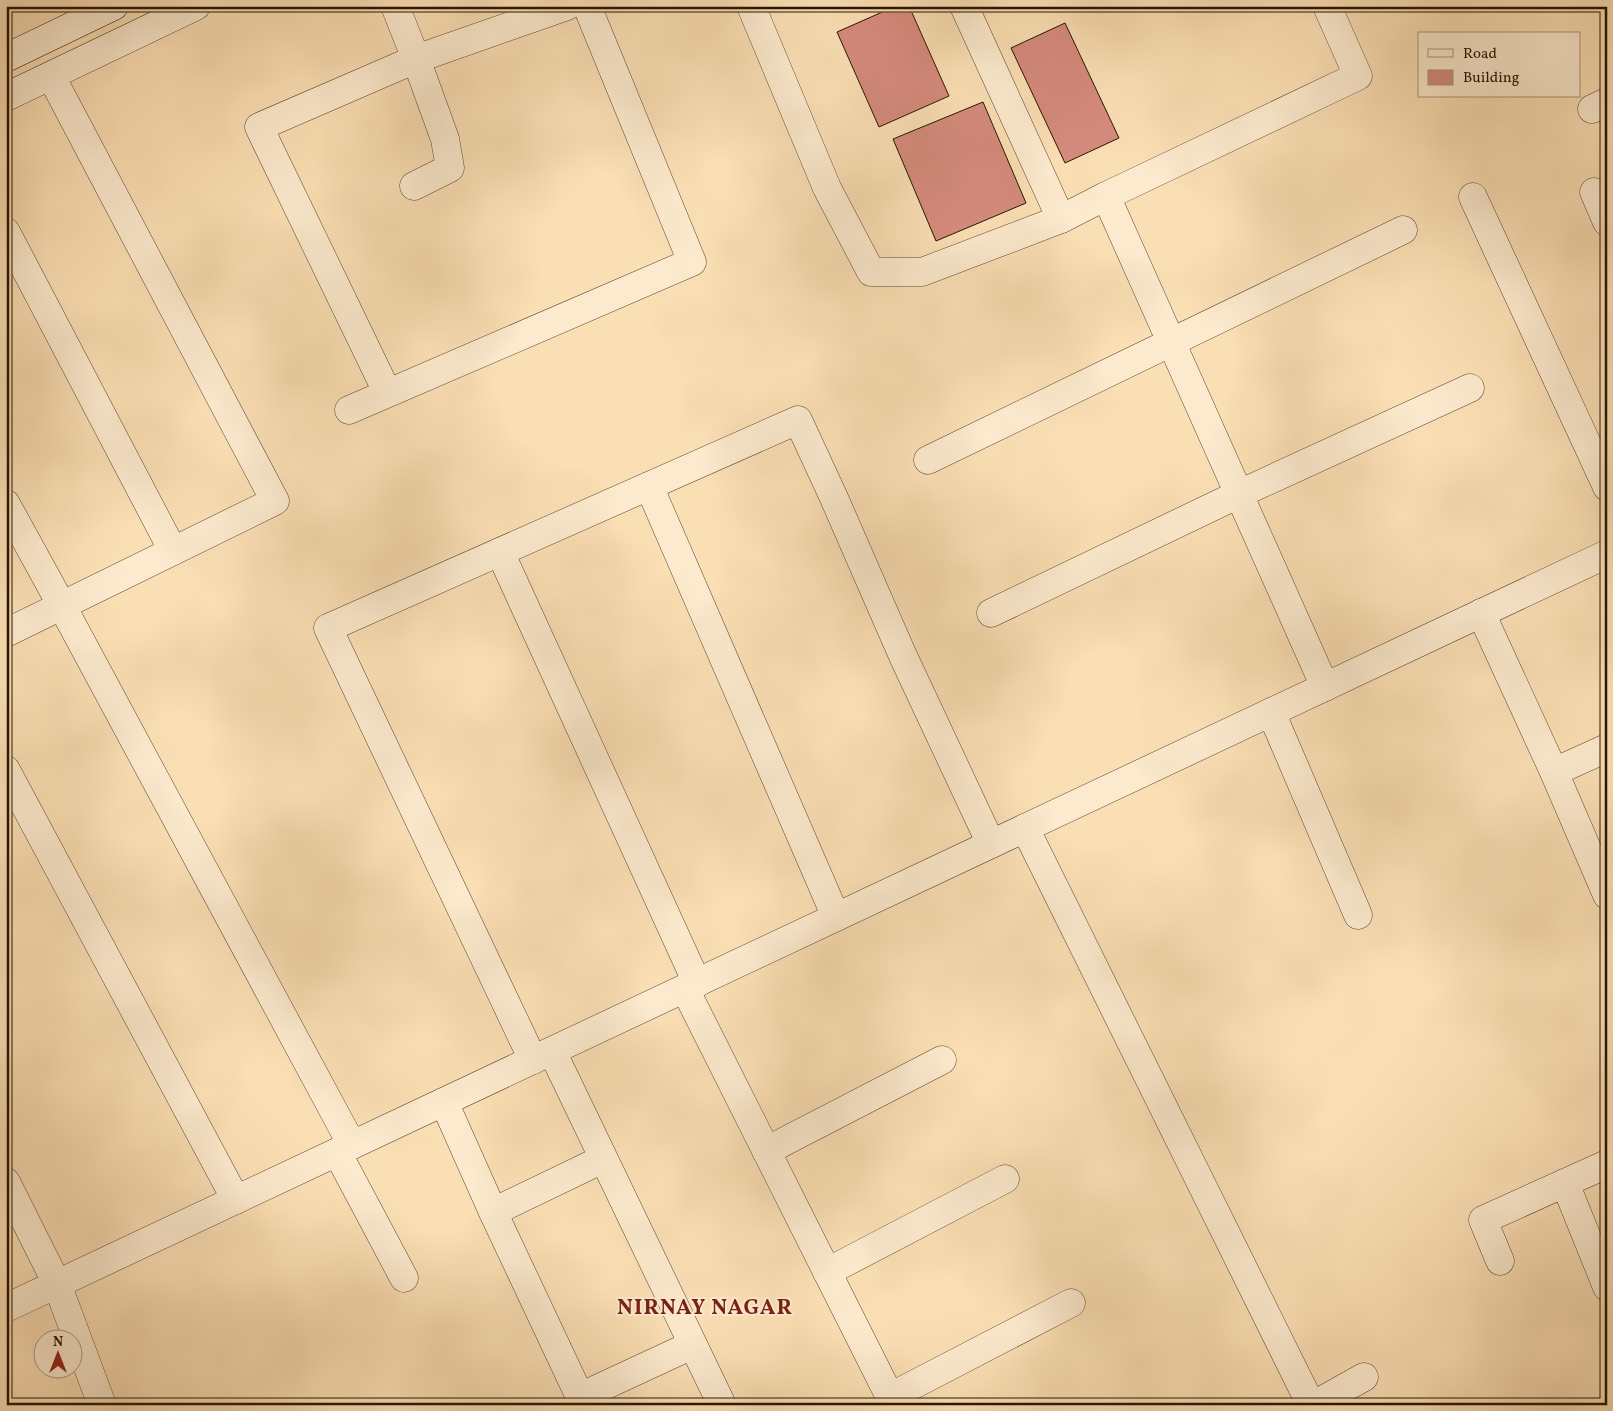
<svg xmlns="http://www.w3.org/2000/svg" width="1613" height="1411" font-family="Vollkorn,serif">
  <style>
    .building { fill: #d68b7d; stroke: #271402 }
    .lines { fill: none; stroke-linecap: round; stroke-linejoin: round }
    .minor-casing { stroke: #5c472e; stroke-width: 29 }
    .tertiary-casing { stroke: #5c472e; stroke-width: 29 }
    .secondary-casing { stroke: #271402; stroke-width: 29 }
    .minor { stroke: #fceace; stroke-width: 28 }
    .tertiary { stroke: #fceace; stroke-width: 28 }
    .secondary { stroke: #fceace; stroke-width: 28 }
    .labels { text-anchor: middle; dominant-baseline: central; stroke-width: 4; stroke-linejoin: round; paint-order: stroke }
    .district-label { font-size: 22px; font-weight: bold; letter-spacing: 1px; fill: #7a1f14; stroke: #fceace }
  </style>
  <rect width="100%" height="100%" fill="#fbdfb4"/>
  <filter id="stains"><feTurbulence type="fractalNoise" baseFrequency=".004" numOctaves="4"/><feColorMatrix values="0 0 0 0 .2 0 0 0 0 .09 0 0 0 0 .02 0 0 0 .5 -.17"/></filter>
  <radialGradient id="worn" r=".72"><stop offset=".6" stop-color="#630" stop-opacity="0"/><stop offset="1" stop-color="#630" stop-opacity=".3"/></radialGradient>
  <g class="building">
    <path d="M896,6H909L949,96L879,127L837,32Z"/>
    <path d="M1065,23L1119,138L1065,163L1011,48Z"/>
    <path d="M983,102L1026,203L936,241L893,139Z"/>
  </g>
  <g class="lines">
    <g class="minor-casing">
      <g id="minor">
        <path d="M395,6L416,59L567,6"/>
        <path d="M751,6L827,188L871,272H922L1061,219L1106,196"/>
        <path d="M964,6L1061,219"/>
        <path d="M1592,109L1607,102"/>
        <path d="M1594,192L1607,222"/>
        <path d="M1473,197L1607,487"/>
        <path d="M6,232L173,551"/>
        <path d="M387,392L259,127L416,59L445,139L450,168L414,186"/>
        <path d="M349,410L692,262L587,6"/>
        <path d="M928,460L1403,230"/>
        <path d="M649,486L836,917"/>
        <path d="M6,504L62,606L352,1145"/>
        <path d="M500,552L697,983"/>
        <path d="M991,613L1239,494L1470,388"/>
        <path d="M1481,613L1554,772L1607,895"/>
        <path d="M6,633L275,501L51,76"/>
        <path d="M1325,687L1106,196L1358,76L1327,6"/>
        <path d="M1271,712L1358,915"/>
        <path d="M6,770L236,1200"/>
        <path d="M1554,772L1607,748"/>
        <path d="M1025,828L1311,1405"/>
        <path d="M685,989L894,1405"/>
        <path d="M552,1051L722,1405"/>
        <path d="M533,1060L328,628L798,420L834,498L903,656L991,844"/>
        <path d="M444,1102L493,1212L580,1397L692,1345"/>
        <path d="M766,1151L942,1060"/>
        <path d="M337,1152L404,1278"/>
        <path d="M1565,1183L1607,1287"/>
        <path d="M493,1212L603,1159"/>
        <path d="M1500,1261L1483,1220L1607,1164"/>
        <path d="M827,1272L1005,1179"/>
        <path d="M6,1308L1607,554"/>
        <path d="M890,1397L1071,1303"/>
        <path d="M1314,1405L1364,1377"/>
      </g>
    </g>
    <g class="tertiary-casing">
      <path id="tertiary" d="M6,1182L57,1284L102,1405"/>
    </g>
    <g class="secondary-casing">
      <g id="secondary">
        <path d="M6,58L114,6"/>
        <path d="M6,97L196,6"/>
      </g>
    </g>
    <use href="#minor" class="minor"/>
    <use href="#tertiary" class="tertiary"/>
    <use href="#secondary" class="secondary"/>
  </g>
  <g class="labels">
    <g class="district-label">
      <text x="705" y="1308">NIRNAY NAGAR</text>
    </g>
  </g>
  <rect width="1613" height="1411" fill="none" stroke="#fbdfb4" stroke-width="25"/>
  <rect x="8" y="8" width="1598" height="1396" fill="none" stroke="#271402" stroke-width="2.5"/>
  <rect x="12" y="12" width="1588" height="1386" fill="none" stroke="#271402"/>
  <rect x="1418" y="32" width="162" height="65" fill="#fceace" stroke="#a7947c"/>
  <rect x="1428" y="49" width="25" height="8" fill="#fceace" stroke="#a7947c"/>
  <text x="1463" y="58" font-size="15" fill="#271402">Road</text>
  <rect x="1428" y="70" width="25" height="15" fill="#d68b7d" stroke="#a7947c"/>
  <text x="1463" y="82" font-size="15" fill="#271402">Building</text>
  <g transform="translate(58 1354)"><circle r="24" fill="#fceace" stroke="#a7947c"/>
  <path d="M0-4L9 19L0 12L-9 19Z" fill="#8f2418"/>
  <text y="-8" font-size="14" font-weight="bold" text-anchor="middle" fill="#271402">N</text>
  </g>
  <rect width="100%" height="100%" filter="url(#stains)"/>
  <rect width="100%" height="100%" fill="url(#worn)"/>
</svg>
